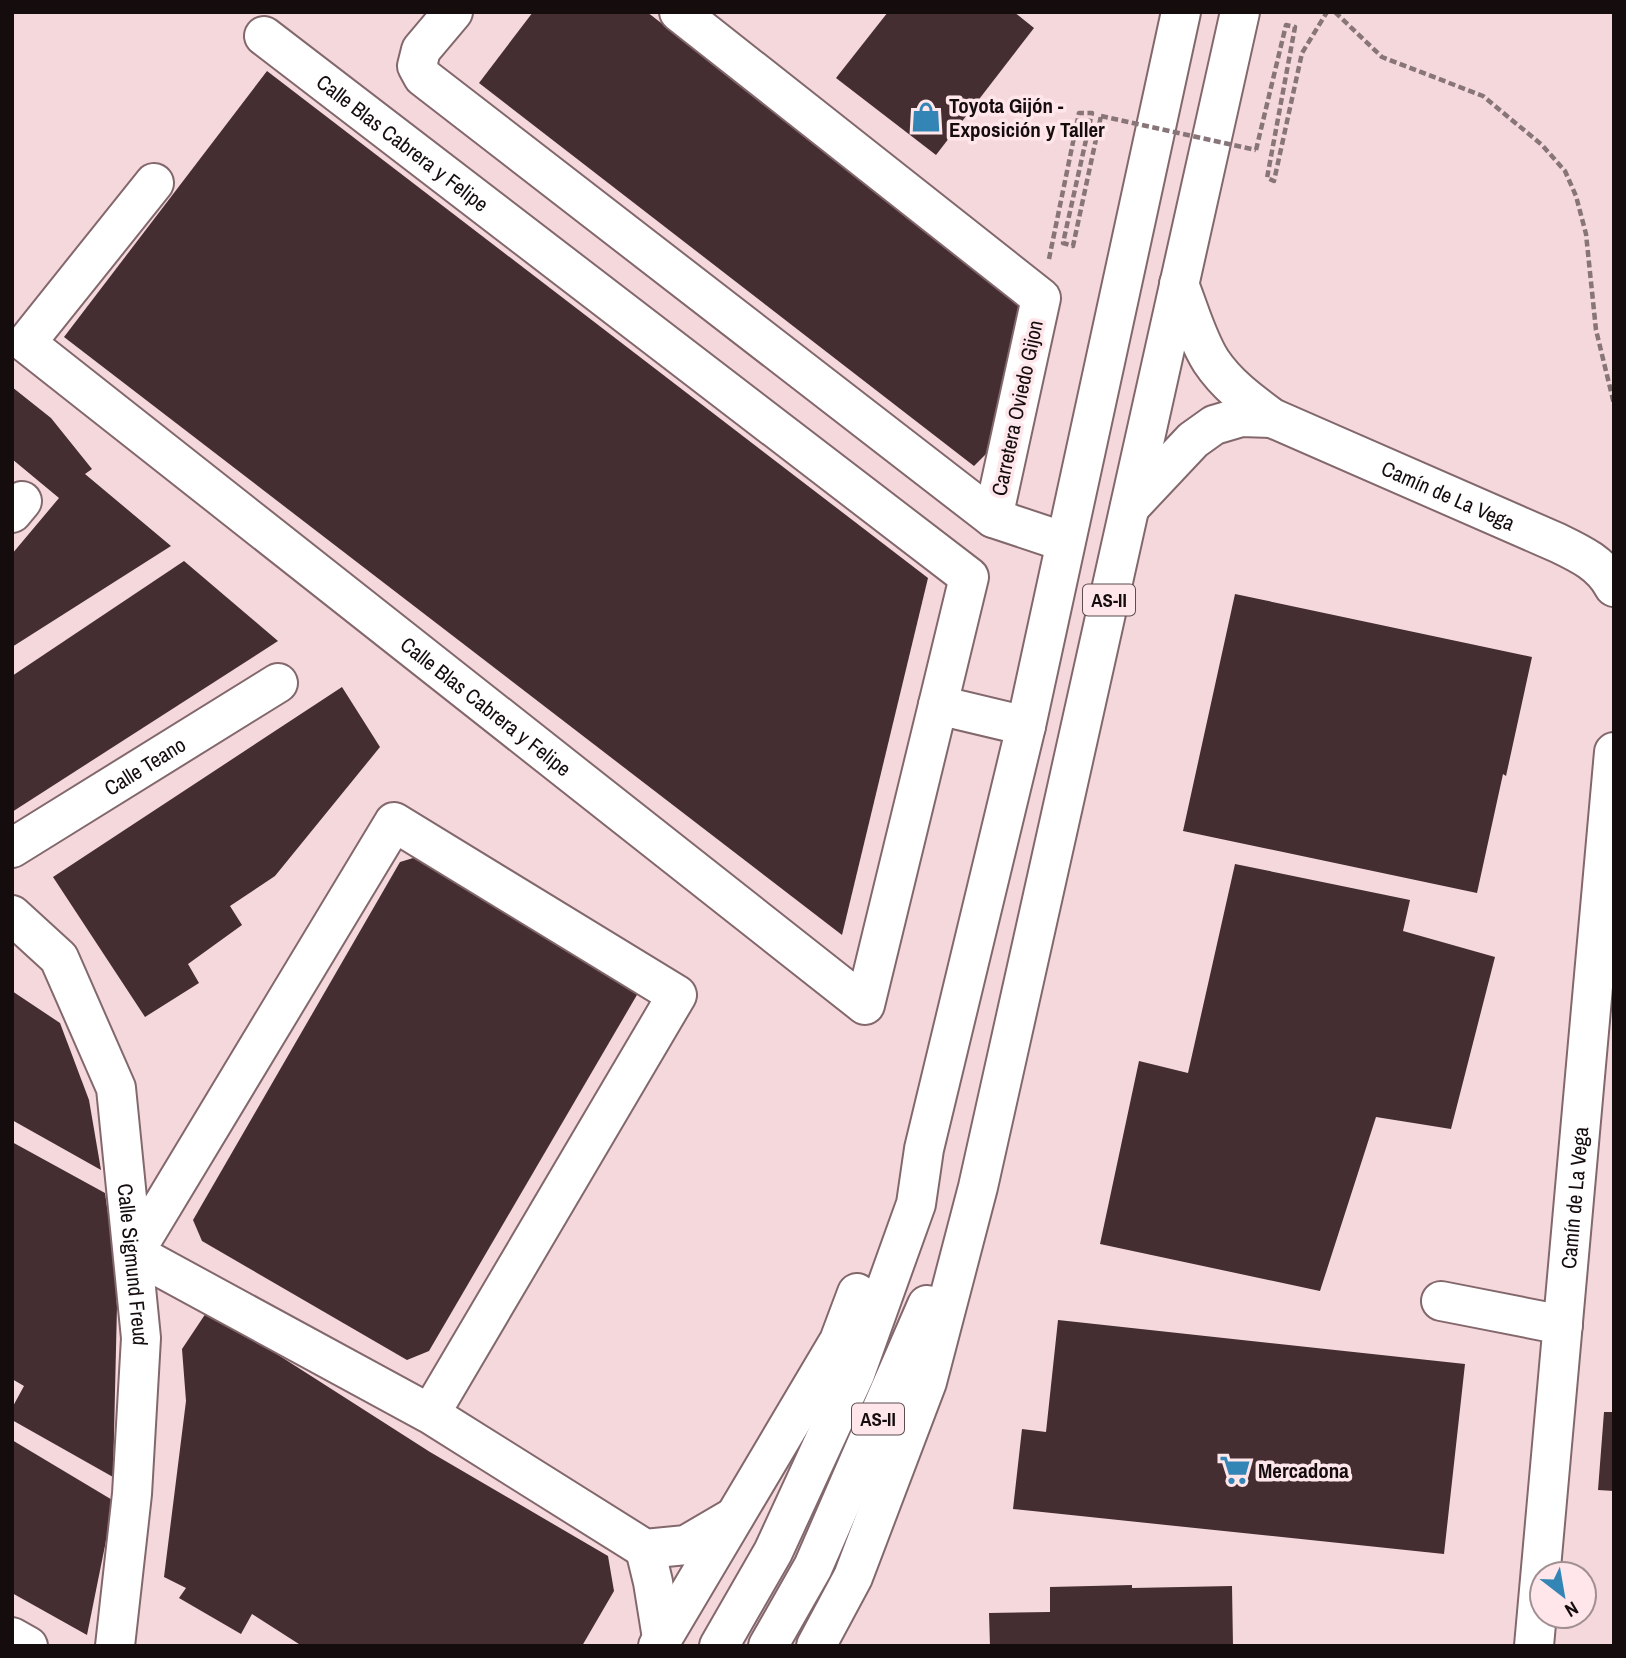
<svg xmlns="http://www.w3.org/2000/svg" width="1626" height="1658" font-family="'Archivo Narrow',sans-serif">
  <style>
    .building { fill: #442e32 }
    .lines { fill: none; stroke-linecap: round; stroke-linejoin: round }
    .minor-casing { stroke: #82686c; stroke-width: 42 }
    .highway-casing { stroke: #82686c; stroke-width: 42 }
    .path { stroke: #887578; stroke-width: 4.5; stroke-dasharray: 7 3.5; stroke-linecap: butt }
    .minor { stroke: #fff; stroke-width: 38 }
    .highway { stroke: #fff; stroke-width: 38 }
    .path-bridge { stroke: #887578; stroke-width: 4.5; stroke-dasharray: 7 3.5; stroke-linecap: butt }
    .labels { text-anchor: middle; dominant-baseline: central; stroke-width: 7; stroke-linejoin: round; paint-order: stroke }
    .shield { fill: #ffe6ea; stroke: #5b4d50; stroke-width: 2 }
    .shield-label { font-size: 19px; font-weight: bold; fill: #150c0e }
    .poi-label { font-size: 21px; font-weight: bold; fill: #150c0e; stroke: #ffe6ea; text-anchor: start }
    .street-label { font-size: 21px; fill: #150c0e; stroke: #ffe6ea }
  </style>
  <rect width="100%" height="100%" fill="#f5d8dc"/>
  <g class="building">
    <path d="M533,12H647L1029,308L1000,440L974,466L479,83Z"/>
    <path d="M888,12H1014L1034,28L936,155L836,78Z"/>
    <path d="M267,71L928,578L842,935L64,337Z"/>
    <path d="M12,387L51,418L92,469L85,474L171,546L12,647V554L59,498L12,459Z"/>
    <path d="M184,561L278,641L12,812V676Z"/>
    <path d="M1235,594L1532,657L1506,776L1503,774L1477,893L1183,831Z"/>
    <path d="M342,687L380,747L275,876L230,906L242,925L188,964L199,983L145,1017L53,877Z"/>
    <path d="M423,855L641,988L429,1351L407,1360L202,1241L193,1220L400,862Z"/>
    <path d="M1235,864L1410,900L1403,931L1495,957L1451,1129L1376,1117L1320,1291L1100,1244L1139,1061L1188,1073Z"/>
    <path d="M12,991L60,1023L89,1100L101,1170L12,1120Z"/>
    <path d="M12,1142L105,1193L112,1241L117,1306L113,1477L12,1420V1408L24,1386L12,1379Z"/>
    <path d="M208,1310L430,1452L608,1556L614,1591L582,1646H302L252,1614L241,1634L179,1598L186,1588L164,1577L186,1401L182,1349Z"/>
    <path d="M1058,1320L1465,1364L1444,1554L1013,1509L1022,1429L1046,1432Z"/>
    <path d="M1604,1412H1614V1491L1598,1490Z"/>
    <path d="M12,1440L114,1501L87,1635L12,1593Z"/>
    <path d="M1132,1585V1588L1232,1586L1233,1646H990L989,1613L1050,1612V1587Z"/>
  </g>
  <g class="lines">
    <g class="minor-casing">
      <g id="minor">
        <path d="M453,12L421,50L417,66L423,77L993,518L1065,542"/>
        <path d="M679,12L1041,298L993,518"/>
        <path id="s1" d="M264,36L969,577L938,705L1026,726"/>
        <path id="s2" d="M154,183L26,343L865,1005L938,705"/>
        <path id="s3" d="M1179,284C1189,309 1197,339 1211,361C1227,385 1249,401 1272,418L1558,543C1581,554 1602,564 1614,587"/>
        <path d="M1130,507L1193,440L1214,425L1241,417L1272,418"/>
        <path d="M12,513L22,501"/>
        <path id="s4" d="M12,848L278,683"/>
        <path id="s5" d="M12,915L59,958L116,1088L141,1338L132,1494L115,1646"/>
        <path d="M1441,1301L1563,1325"/>
        <path d="M430,1414L677,995L394,822L134,1253L430,1414L645,1549L686,1545L734,1517"/>
        <path d="M645,1549L653,1582L662,1638"/>
        <path d="M12,1637L28,1646"/>
        <path id="s6" d="M1534,1646L1614,752"/>
      </g>
    </g>
    <g class="highway-casing">
      <g id="highway">
        <path d="M658,1646L839,1341L857,1293"/>
        <path d="M719,1646L773,1552L855,1374L916,1204L924,1149L1026,726L1181,12"/>
        <path d="M768,1646L813,1567L927,1305"/>
        <path d="M816,1646L853,1577L927,1382L978,1187L1240,12"/>
      </g>
    </g>
    <g class="path">
      <path d="M1335,12L1382,57L1483,96L1542,145L1565,171L1576,196L1586,234L1596,330L1614,404"/>
      <path d="M1256,150L1286,25L1295,27L1267,178L1274,181L1302,53L1327,12"/>
      <path d="M1049,259L1079,113H1092L1063,243L1073,246L1101,116"/>
    </g>
    <use href="#minor" class="minor"/>
    <use href="#highway" class="highway"/>
    <path class="path-bridge" d="M1101,116L1256,150"/>
  </g>
  <defs>
    <g id="shop-bare" transform="scale(2.415)"><path d="M-5-2.5h2.3a2.7 3.5 0 0 1 5.4 0H5L5.5 6h-11ZM-1.5-2.5h3a1.5 2.3 0 0 0-3 0Z" fill="#3385b5" stroke="#ffe6ea" stroke-width="2.5" paint-order="stroke"/></g>
    <g id="supermarket-bare" transform="scale(2.415)"><path d="M-6-5.5h2.5l.6 2H6L4.5 2H-2.5L-4.4-4H-6ZM-1.5 3.2a1.3 1.3 0 1 0 .1 0ZM3 3.2a1.3 1.3 0 1 0 .1 0Z" fill="#3385b5" stroke="#ffe6ea" stroke-width="2.5" paint-order="stroke"/></g>
  </defs>
  <g fill-rule="evenodd">
    <use href="#shop-bare" x="926" y="117"/>
    <use href="#supermarket-bare" x="1235" y="1470"/>
  </g>
  <g class="labels">
    <g class="shield">
      <rect x="1083" y="584.5" width="52" height="31" rx="5"/>
      <rect x="852" y="1403.5" width="52" height="31" rx="5"/>
    </g>
    <g class="shield-label">
      <text x="1109" y="600">AS-II</text>
      <text x="878" y="1419">AS-II</text>
    </g>
    <g class="poi-label">
      <text x="949" y="105">Toyota Gijón -<tspan x="949" dy="24">Exposición y Taller</tspan></text>
      <text x="1258" y="1470">Mercadona</text>
    </g>
    <g class="street-label">
      <text stroke="none"><textPath href="#s1" startOffset="175">Calle Blas Cabrera y Felipe</textPath></text>
      <text transform="translate(1017 408) rotate(-78)">Carretera Oviedo Gijon</text>
      <text stroke="none"><textPath href="#s3" startOffset="360">Camín de La Vega</textPath></text>
      <text stroke="none"><textPath href="#s2" startOffset="791">Calle Blas Cabrera y Felipe</textPath></text>
      <text stroke="none"><textPath href="#s4" startOffset="156">Calle Teano</textPath></text>
      <text stroke="none"><textPath href="#s6" startOffset="450">Camín de La Vega</textPath></text>
      <text stroke="none"><textPath href="#s5" startOffset="383">Calle Sigmund Freud</textPath></text>
    </g>
  </g>
  <rect width="1626" height="1658" fill="none" stroke="#150c0e" stroke-width="28"/>
  <g transform="translate(1563 1595) rotate(149)"><circle r="33" fill="#ffe6ea" stroke="#a18f92" stroke-width="2"/>
  <path d="M0-5L12 26L0 18L-12 26Z" fill="#3385b5"/>
  <text y="-10" font-size="19" font-weight="bold" text-anchor="middle" fill="#150c0e">N</text>
  </g>
</svg>
